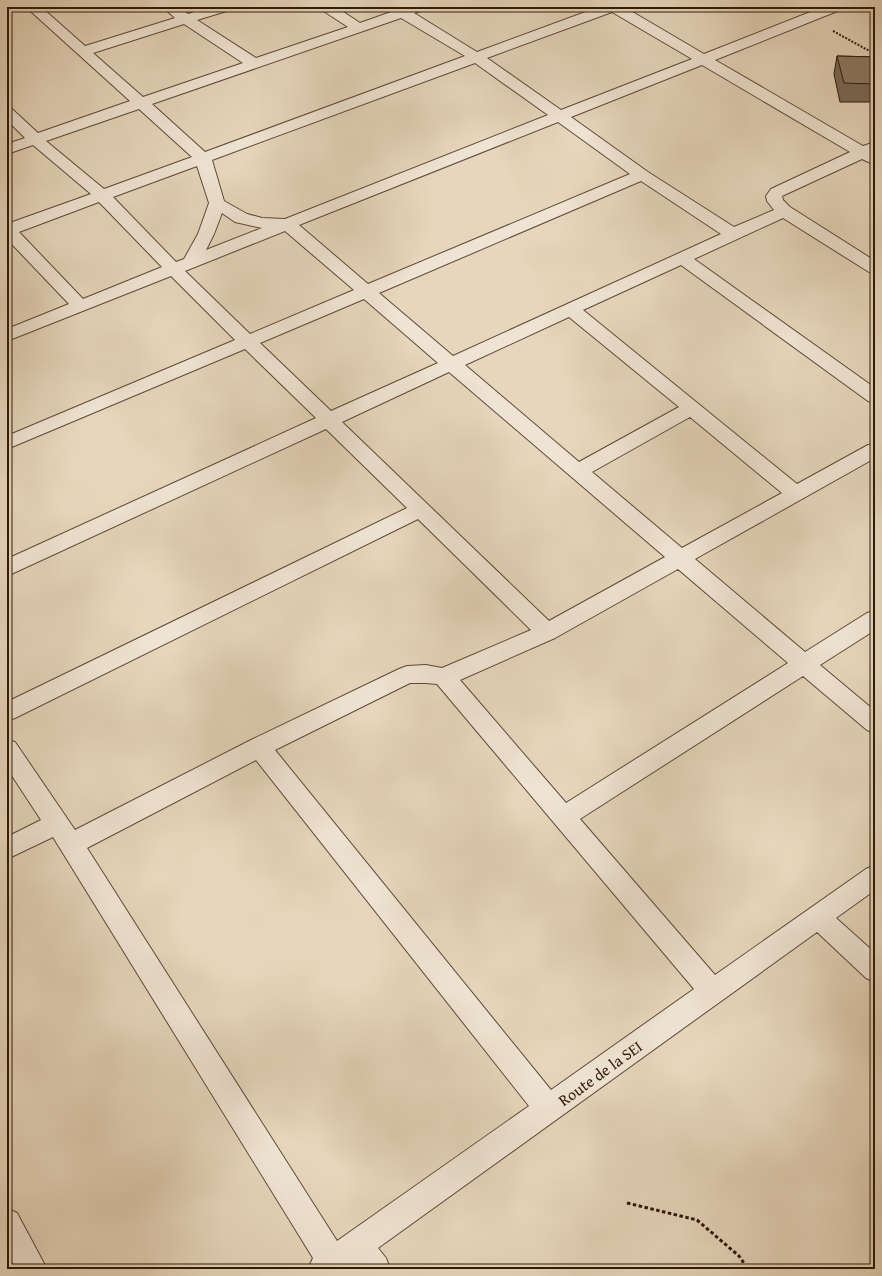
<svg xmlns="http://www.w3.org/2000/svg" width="882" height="1276" font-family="'Gentium Book Plus',serif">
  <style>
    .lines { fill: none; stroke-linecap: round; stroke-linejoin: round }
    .minor-casing { stroke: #5d4936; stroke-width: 2 }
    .path-far1 { stroke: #2f1a09; stroke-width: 2; stroke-dasharray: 2 1.5; stroke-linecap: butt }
    .path { stroke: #2f1a09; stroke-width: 3; stroke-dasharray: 3.5 2.5; stroke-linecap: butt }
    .minor { fill: #efe4d3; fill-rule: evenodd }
    .wall { fill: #7a6b58; stroke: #2f1a09 }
    .building { fill: #8e7c66; stroke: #2f1a09 }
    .labels { text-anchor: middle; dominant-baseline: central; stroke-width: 3; stroke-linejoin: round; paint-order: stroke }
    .near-street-label { font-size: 16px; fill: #2f1a09; stroke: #efe4d3 }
  </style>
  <rect width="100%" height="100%" fill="#e6d6bb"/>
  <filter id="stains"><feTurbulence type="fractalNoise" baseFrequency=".005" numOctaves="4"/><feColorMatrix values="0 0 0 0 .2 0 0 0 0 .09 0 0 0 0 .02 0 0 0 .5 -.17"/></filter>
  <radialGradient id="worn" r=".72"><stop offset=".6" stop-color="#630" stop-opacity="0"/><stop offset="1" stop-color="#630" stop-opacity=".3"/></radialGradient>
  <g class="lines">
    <g class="minor-casing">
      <g id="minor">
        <path d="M26,7H41L85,46L175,18L163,7H179L188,14L210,7H232L230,10L197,20L256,58L348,27L322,10L320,7H336L360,23L405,7H426L424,10L414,13L477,52L599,7H624L704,54L823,7H842L840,10L715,60L863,146L872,143L875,144V165L862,159L782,196L783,200L790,207L875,261V273L869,272L783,218L694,259L875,388V403L868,401L681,265L583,310L797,484L868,445L875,444V458L695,559L805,652L867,613L875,611V630L820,665L875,711V733L867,730L803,676L580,819L715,975L866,869L875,865V890L836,918L875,953V982L866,978L817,932L378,1248L386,1258L390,1269H357L354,1265L348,1269H308L313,1258L53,837L7,859V837L41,820L7,768V740L15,742L75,830L251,740L399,669L407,666L426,665L442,668L531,630L418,519L15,718L7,721V702L407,508L326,429L7,576V559L316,418L245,349L7,449V436L235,340L171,276L7,341V329L69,304L7,239V224L91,194L33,145L7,154V144L25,138L7,120V107L12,109L38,133L130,101ZM612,12L692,59L561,110L487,58ZM401,18L465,56L205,152L152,104ZM184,24L243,63L143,97L93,53ZM475,63L548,115L285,219L262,218L247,214L224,201L212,160ZM702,65L850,152L771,189L766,196L767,201L774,210L734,227L648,172L571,117ZM139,109L192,157L104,189L46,141ZM558,122L630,174L368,284L299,225ZM197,166L209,203L198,234L184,259L176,262L113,197ZM641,181L721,234L453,356L379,293ZM99,202L162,267L83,299L19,232ZM222,213L235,222L262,228L206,250L214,234ZM285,231L354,290L250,334L185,271ZM364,299L438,363L331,411L260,343ZM569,317L679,407L579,462L465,365ZM449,372L665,557L549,621L342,422ZM690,417L782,493L682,548L592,472ZM678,569L788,663L566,803L460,680L555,638ZM410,683H426L437,684L694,989L551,1090L275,750ZM256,760L529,1106L337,1241L87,848Z"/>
        <path d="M7,1208L17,1213L47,1269H16L7,1253Z"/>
      </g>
    </g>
    <path class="path-far1" d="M833,31L875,54"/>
    <path class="path" d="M627,1203L697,1220L739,1256L748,1269"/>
    <use href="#minor" class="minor"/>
  </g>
  <path class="wall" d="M837,56L875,57V102H840L834,74Z"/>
  <path class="building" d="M837,56L875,57V84L844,83Z"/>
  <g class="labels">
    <g class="near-street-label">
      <text transform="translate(600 1073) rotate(-36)">Route de la SEI</text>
    </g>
  </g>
  <rect width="882" height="1276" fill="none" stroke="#e6d6bb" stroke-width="24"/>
  <rect x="8" y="8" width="866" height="1260" fill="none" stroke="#2f1a09" stroke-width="2"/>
  <rect x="12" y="12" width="858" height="1252" fill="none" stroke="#2f1a09"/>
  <rect width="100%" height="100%" filter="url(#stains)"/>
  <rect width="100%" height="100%" fill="url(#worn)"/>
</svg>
